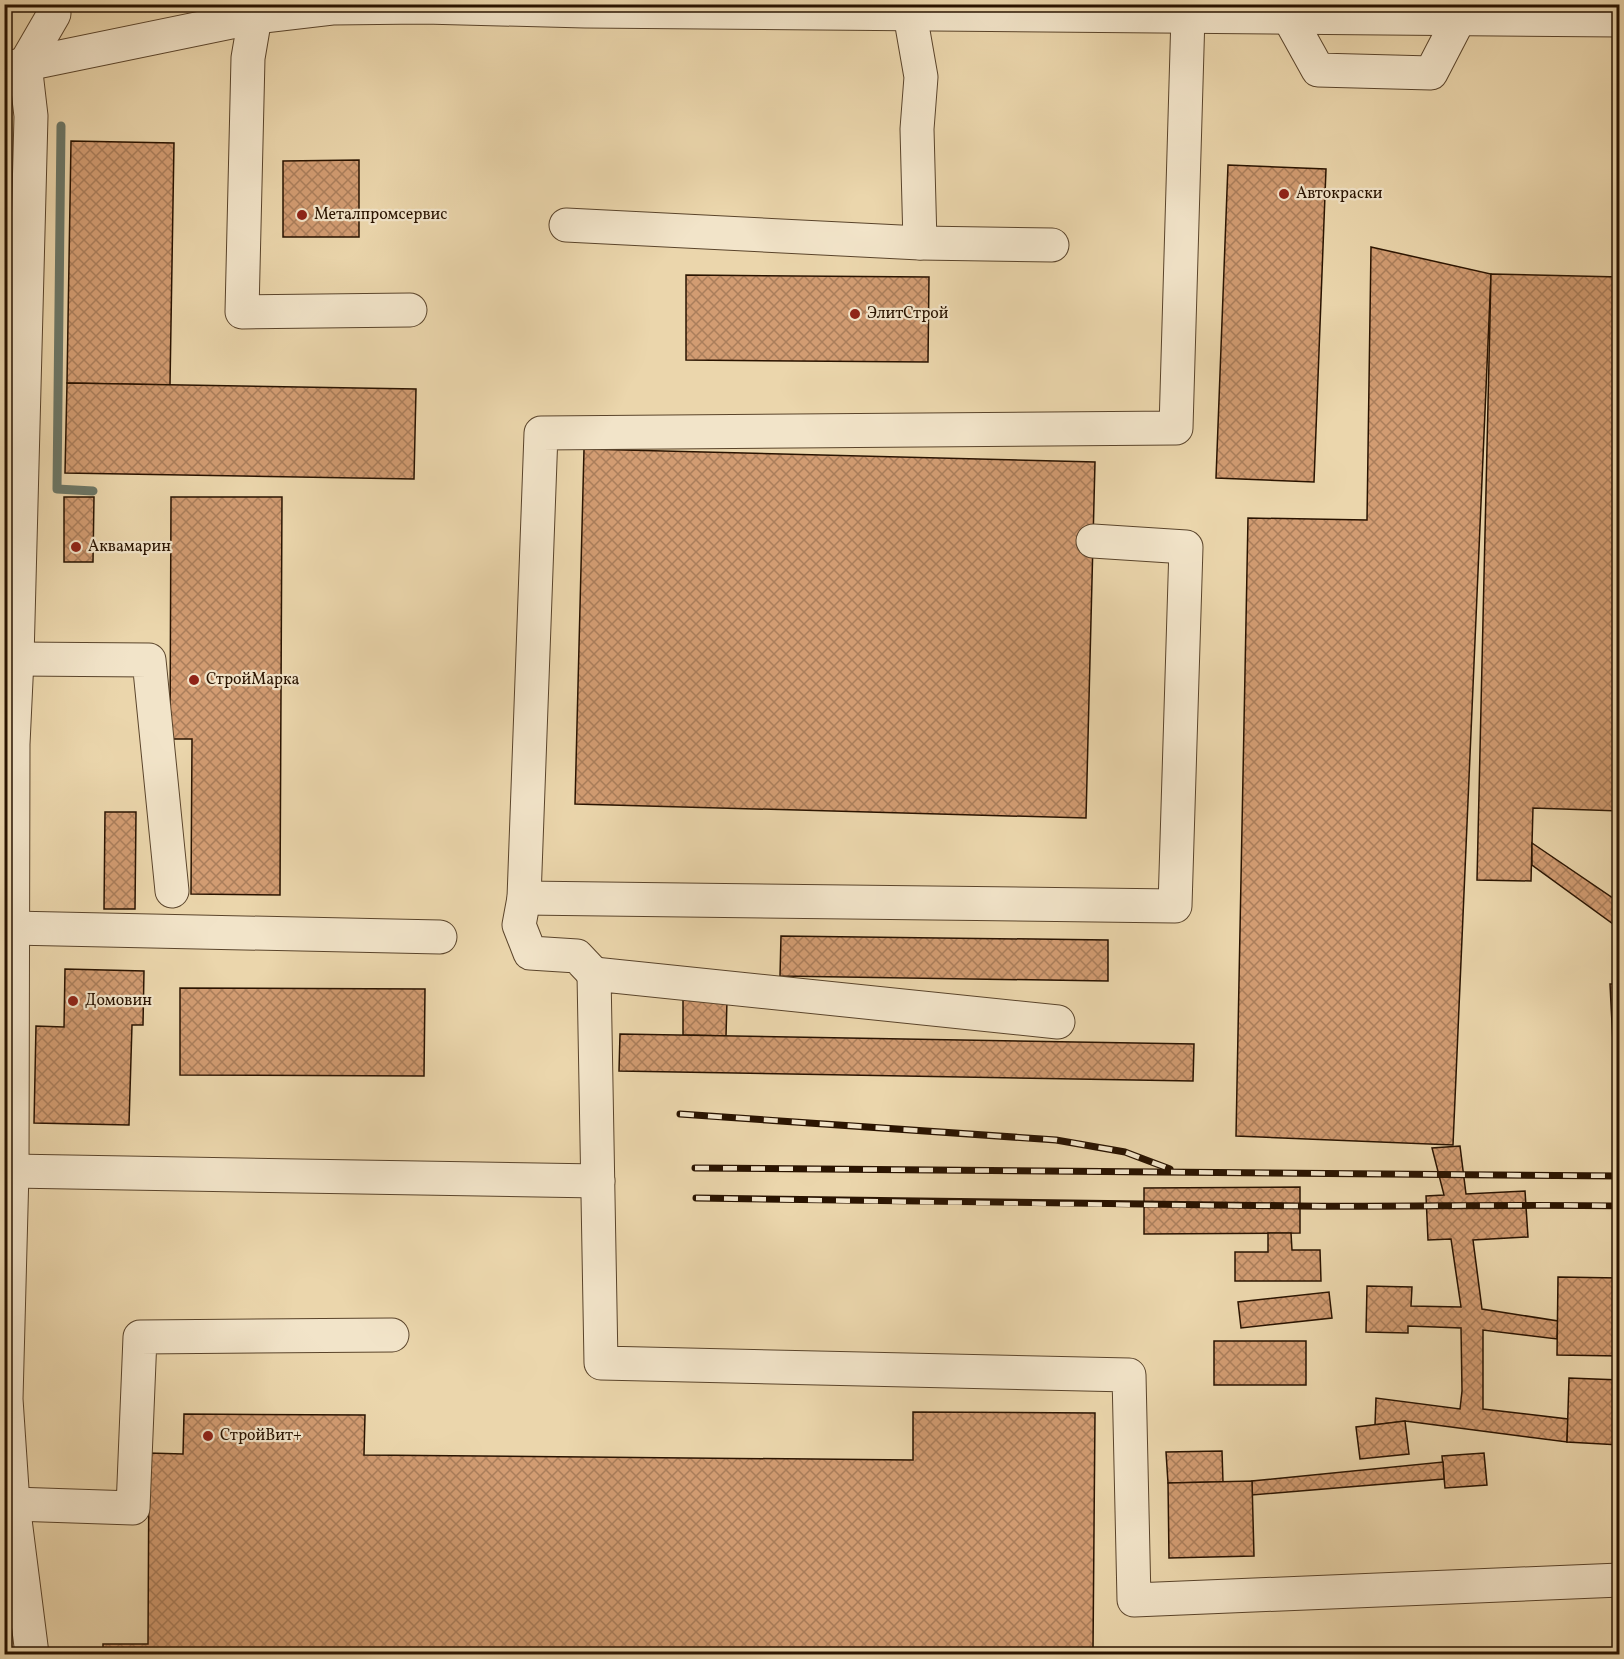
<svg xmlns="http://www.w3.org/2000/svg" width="1624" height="1659" font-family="Vollkorn,serif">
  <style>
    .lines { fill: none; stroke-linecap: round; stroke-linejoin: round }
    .stream { stroke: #6c7767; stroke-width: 9 }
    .building { fill: url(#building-cross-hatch); stroke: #291300; stroke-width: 1.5 }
    .minor-casing { stroke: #5a442b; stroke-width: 35 }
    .minor { stroke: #f2e4c9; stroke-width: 33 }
    .rail-casing { stroke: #291300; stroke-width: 7 }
    .rail { stroke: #f2e4c9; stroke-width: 4.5; stroke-dasharray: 14; stroke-linecap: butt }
    .poi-dot { fill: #8f2418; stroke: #f2e4c9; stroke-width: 2 }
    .labels { text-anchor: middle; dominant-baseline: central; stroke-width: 4.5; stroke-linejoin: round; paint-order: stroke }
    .poi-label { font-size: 16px; fill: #291300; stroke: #f2e4c9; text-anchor: start }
  </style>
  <defs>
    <pattern id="building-cross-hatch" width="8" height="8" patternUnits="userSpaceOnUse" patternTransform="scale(1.5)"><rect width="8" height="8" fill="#d29c72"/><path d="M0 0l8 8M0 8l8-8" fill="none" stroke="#aa7e5b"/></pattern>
  </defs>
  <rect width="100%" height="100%" fill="#ebd6ac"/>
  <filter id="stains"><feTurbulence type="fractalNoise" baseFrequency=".00333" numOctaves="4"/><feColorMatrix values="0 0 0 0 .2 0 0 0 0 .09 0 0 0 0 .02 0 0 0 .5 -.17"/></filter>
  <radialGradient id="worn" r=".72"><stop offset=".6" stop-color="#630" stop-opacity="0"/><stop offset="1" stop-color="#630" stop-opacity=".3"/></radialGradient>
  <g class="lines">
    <path class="stream" d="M61,126L57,489L93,491"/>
  </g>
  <g class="building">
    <path d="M71,141L174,143L170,385L67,383Z"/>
    <path d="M359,160V237H283V161Z"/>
    <path d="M1228,165L1326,169L1314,482L1216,478Z"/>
    <path d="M1371,247L1491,274L1453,1145L1236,1136L1248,518L1367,520Z"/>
    <path d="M1491,274L1620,277V811L1533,808L1531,881L1477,880Z"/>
    <path d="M686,275L929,277L928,362L686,360Z"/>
    <path d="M67,383L416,389L414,479L65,473Z"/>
    <path d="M584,449L1095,462L1086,818L575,804Z"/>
    <path d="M64,497H94L93,562H64Z"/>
    <path d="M171,497H282L280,895L191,894L192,739H170Z"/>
    <path d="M105,812H136L135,909H104Z"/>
    <path d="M1532,843L1620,903V929L1532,865Z"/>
    <path d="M781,936L1108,940V981L780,976Z"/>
    <path d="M65,969L144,971L143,1025H132L129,1125L34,1123L36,1026L64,1027Z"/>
    <path d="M1610,984H1620V1101L1616,1102Z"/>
    <path d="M180,988L425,989L424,1076L180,1075Z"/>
    <path d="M683,999L727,1000L726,1036L683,1035Z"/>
    <path d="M620,1034L1194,1044L1193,1081L619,1071Z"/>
    <path d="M1460,1146L1466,1194L1525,1191L1528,1237L1473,1240L1482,1309L1558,1321L1557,1339L1483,1330V1409L1568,1419L1567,1442L1405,1421L1375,1425L1376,1398L1460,1409L1462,1391L1461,1328L1408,1326V1333L1366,1332L1367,1286L1412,1287L1411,1306L1461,1307L1451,1239L1428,1240L1426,1196L1444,1195L1432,1148Z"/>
    <path d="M1300,1187V1233L1144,1234V1188Z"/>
    <path d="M1268,1233H1291L1292,1250H1320L1321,1281H1235V1252H1268Z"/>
    <path d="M1558,1277L1620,1278V1356L1557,1355Z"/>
    <path d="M1329,1292L1332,1318L1241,1328L1238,1302Z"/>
    <rect x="1214" y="1341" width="92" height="44"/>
    <path d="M1569,1378L1620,1380V1445L1567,1442Z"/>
    <path d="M913,1412L1095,1413L1093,1650H1131V1654H103V1644H148L149,1453L183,1454L184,1414L365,1415L364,1455L913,1460Z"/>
    <path d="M1405,1421L1409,1454L1360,1459L1356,1427Z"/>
    <path d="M1222,1451L1223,1482L1168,1483L1166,1452Z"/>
    <path d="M1484,1453L1487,1485L1445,1488L1442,1456Z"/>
    <path d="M1443,1462L1444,1479L1252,1495V1481Z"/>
    <path d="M1252,1481L1254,1556L1169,1558L1168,1483Z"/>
  </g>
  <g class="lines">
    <g class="minor-casing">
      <g id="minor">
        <path d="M254,4L255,17L248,58L242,312L410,310"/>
        <path d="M910,14L921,77L917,129L920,243"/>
        <path d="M1288,16L1318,70L1431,73L1459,19"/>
        <path d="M12,67L255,17L332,8L424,7L585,11L1620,20"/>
        <path d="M566,225L920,243L1052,245"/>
        <path d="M17,659L149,660L172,891"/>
        <path d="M524,898L1175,906L1186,547L1093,541"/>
        <path d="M12,928L440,937"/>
        <path d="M594,974L577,956L530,953L519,925L524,898L541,433L1176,428L1188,15"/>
        <path d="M1058,1022L594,974L601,1363L1129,1375L1134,1600L1620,1580"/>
        <path d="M12,1171L598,1181"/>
        <path d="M13,1504L133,1508L140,1337L392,1335"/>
        <path d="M32,1654L13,1504L6,1399L12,1171L13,744L17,659L31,116L25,64L54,14L53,4"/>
      </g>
    </g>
    <use href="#minor" class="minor"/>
    <g class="rail-casing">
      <g id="rail">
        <path d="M680,1114L1056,1140L1125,1152L1170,1169"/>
        <path d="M695,1168L1620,1176"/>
        <path d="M696,1198C897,1202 1098,1205 1299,1206C1406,1207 1513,1204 1620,1206"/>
      </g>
    </g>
    <use href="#rail" class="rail"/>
  </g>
  <g class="poi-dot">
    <circle cx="1284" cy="194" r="6"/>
    <circle cx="302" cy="215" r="6"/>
    <circle cx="855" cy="314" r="6"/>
    <circle cx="76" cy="547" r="6"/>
    <circle cx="194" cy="680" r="6"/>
    <circle cx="73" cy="1001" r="6"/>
    <circle cx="208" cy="1436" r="6"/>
  </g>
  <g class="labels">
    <g class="poi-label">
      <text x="1296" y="194">Автокраски</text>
      <text x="314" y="215">Металпромсервис</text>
      <text x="867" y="314">ЭлитСтрой</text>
      <text x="88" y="547">Аквамарин</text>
      <text x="206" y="680">СтройМарка</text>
      <text x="85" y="1001">Домовин</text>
      <text x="220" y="1436">СтройВит+</text>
    </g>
  </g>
  <rect width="1624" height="1659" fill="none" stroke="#ebd6ac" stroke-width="24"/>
  <rect x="6" y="6" width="1612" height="1647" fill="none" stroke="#291300" stroke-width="3"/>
  <rect x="12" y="12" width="1600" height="1635" fill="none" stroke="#291300" stroke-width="1.5"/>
  <rect width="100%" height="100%" filter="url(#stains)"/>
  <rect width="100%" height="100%" fill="url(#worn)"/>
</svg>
